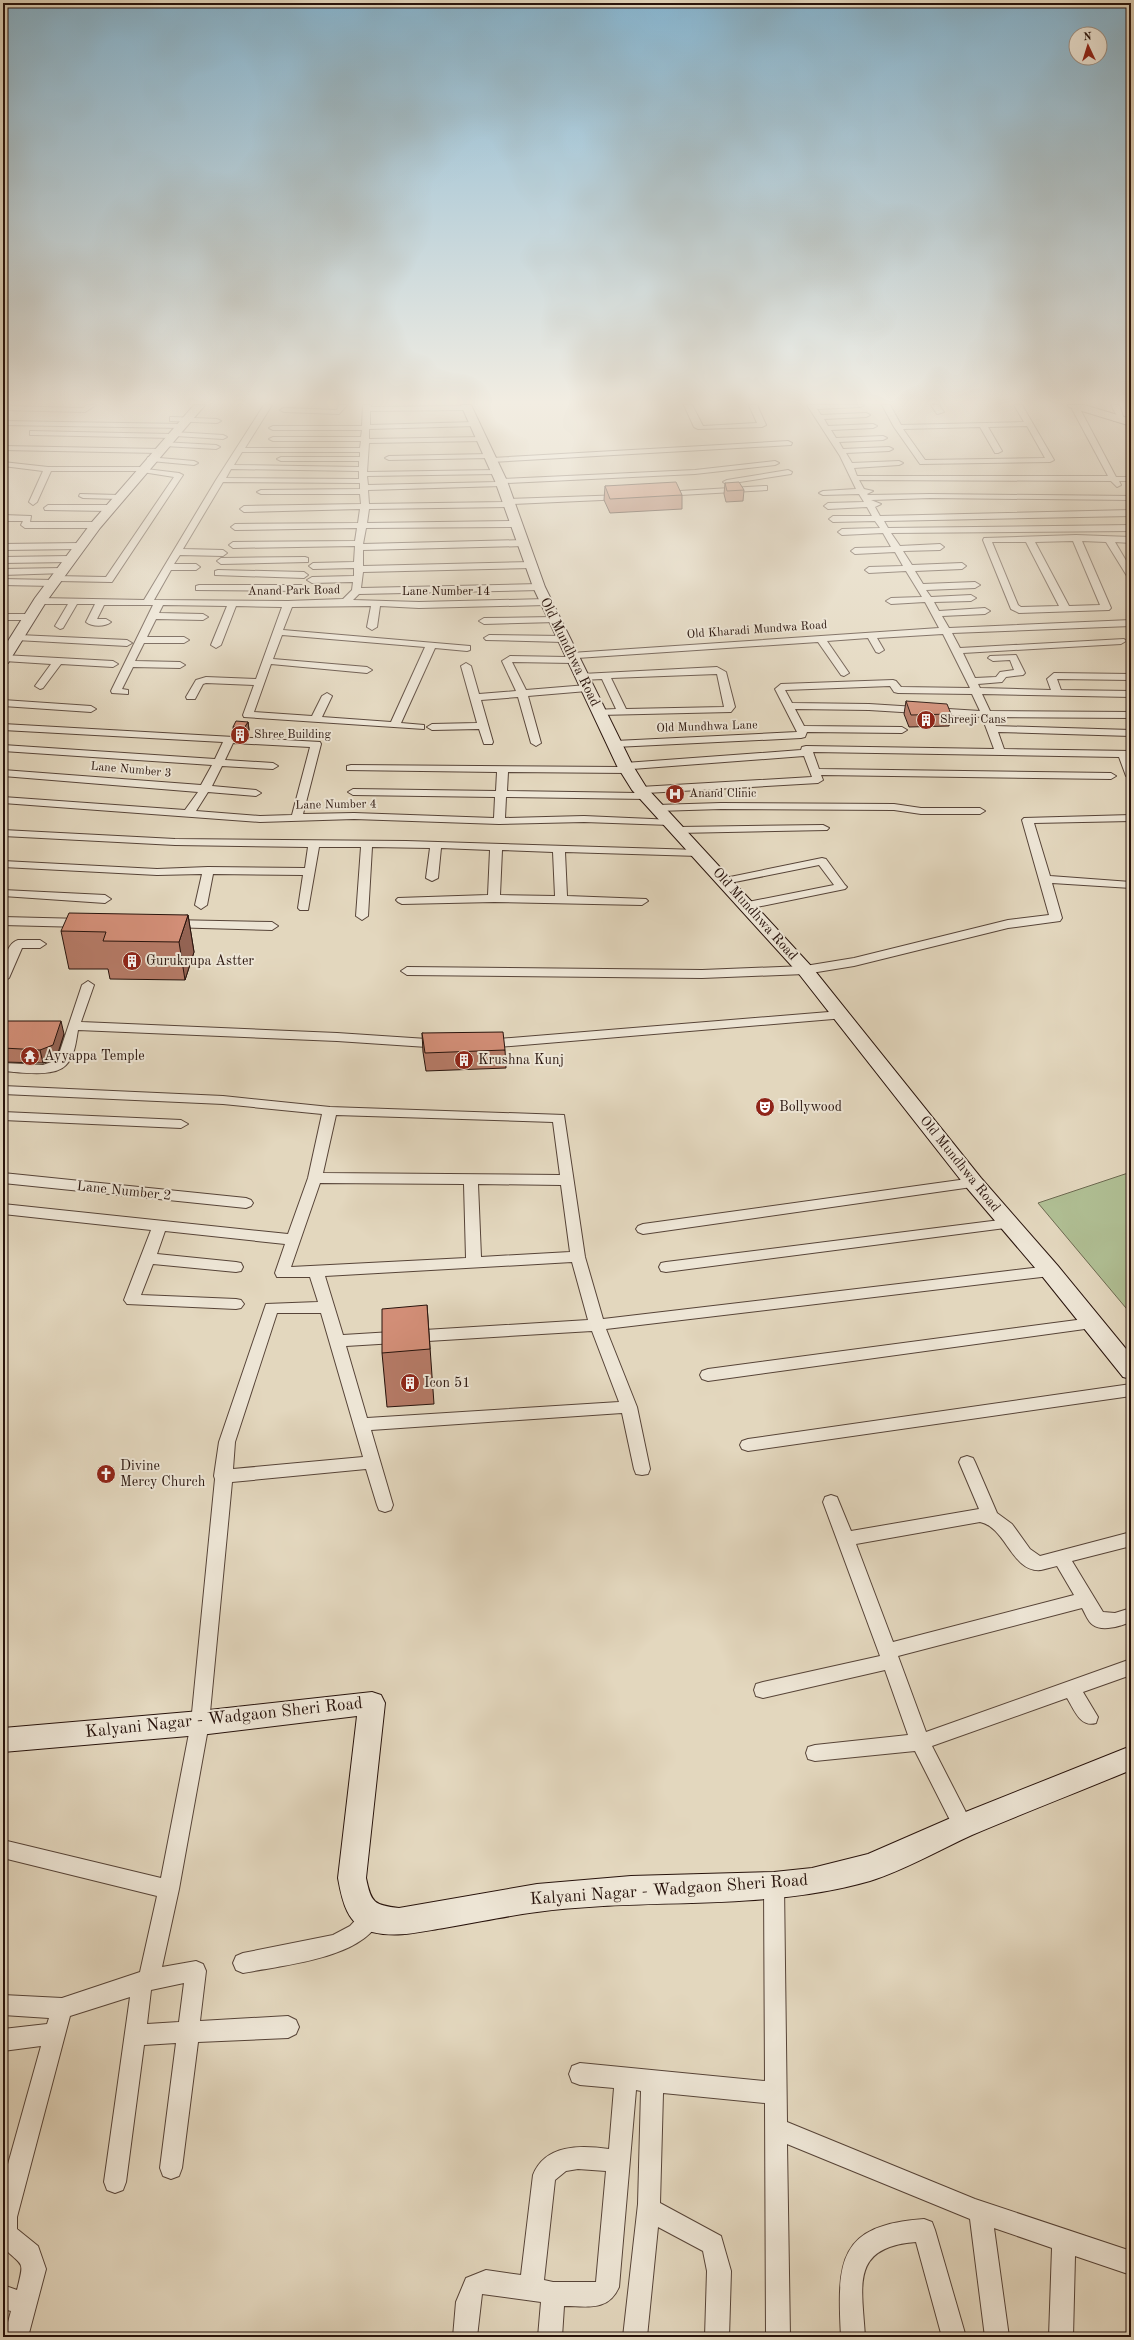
<svg xmlns="http://www.w3.org/2000/svg" width="1134" height="2340" font-family="'Old Standard TT',serif">
  <style>
    .green { fill: #b0bf94; stroke: #6c6950 }
    .lines { fill: none; stroke-linecap: round; stroke-linejoin: round }
    .street-casing { stroke: #574438; stroke-width: 2 }
    .secondary-casing { stroke: #28130c; stroke-width: 2 }
    .street { fill: #ede5d5; fill-rule: evenodd }
    .secondary { fill: #ede5d5; fill-rule: evenodd }
    .wall { fill: #b57a66; stroke: #28130c }
    .shaded-wall { fill: #936353; stroke: #28130c }
    .building { fill: #d28e77; stroke: #28130c }
    .labels { text-anchor: middle; dominant-baseline: central; stroke-width: 4; stroke-linejoin: round; paint-order: stroke }
    .far-street-label { font-size: 12px; fill: #28130c; stroke: #ede5d5 }
    .far-poi-label { font-size: 12px; fill: #28130c; stroke: #ede5d5; text-anchor: start }
    .street-label { font-size: 14px; fill: #28130c; stroke: #ede5d5 }
    .poi-label { font-size: 14px; fill: #28130c; stroke: #ede5d5; text-anchor: start }
    .near-street-label { font-size: 17px; fill: #28130c; stroke: #ede5d5 }
  </style>
  <rect width="100%" height="100%" fill="#e3d7be"/>
  <filter id="stains"><feTurbulence type="fractalNoise" baseFrequency=".005" numOctaves="4"/><feColorMatrix values="0 0 0 0 .2 0 0 0 0 .09 0 0 0 0 .02 0 0 0 .5 -.17"/></filter>
  <radialGradient id="worn" r=".72"><stop offset=".6" stop-color="#630" stop-opacity="0"/><stop offset="1" stop-color="#630" stop-opacity=".3"/></radialGradient>
  <path class="green" d="M1131,1172V1314L1038,1203Z"/>
  <g class="lines">
    <g class="street-casing">
      <g id="street">
        <path d="M87,405H96L85,412L3,410V406L83,408Z"/>
        <path d="M264,405H272L245,448H360L361,441H273L269,439L273,437H361L362,430H273L269,428L273,426H362L363,405H371V407L471,406V410H468L370,411V425L476,422L480,424L476,426L369,429V439L483,437L487,439L483,441L369,443L367,472L497,470L501,472L497,474L367,476L368,485L497,482L501,479L695,470L775,461L779,463L775,465L695,474L506,483L502,486L368,490L369,504L504,502L508,499L624,495L628,497L624,499L513,504L509,507L369,509L367,523L516,521L520,524L516,527L366,528L363,544L524,540L528,543L524,546L363,550V566L532,562L536,565L532,568L363,572L361,588L539,584L544,587L539,590L359,594L353,600L419,602L546,599L551,602L546,605L419,608L380,606L377,627L372,630L367,627L371,606L292,607L283,630L470,646V650L467,651L435,648L401,723L424,725V729L244,717L243,715L254,685L206,683L203,684L195,699H187L186,697L196,680L206,677L256,679L282,607L236,606L221,645L216,648L211,645L227,606L163,605L159,613L203,614L208,617L203,620L156,619L147,637H184L189,640L184,643H144L135,661L180,662L185,665L180,668L133,667L122,689L128,690V694L112,693L111,691L153,605H104L97,619H106L111,622C105,627 92,627 86,622L95,604H77L63,628L60,629L55,626L68,604H40L35,601L40,598L144,600L216,480ZM242,452H360V457H281L277,459L281,461H359V467L234,465ZM231,469L359,471V479L226,478ZM223,482L360,483V489L261,490L257,492L261,494H360L361,504L244,506L240,509L244,512L360,509L358,523L235,524L231,527L235,530L357,528L355,541L233,542L229,545L233,548L355,546L354,562L313,563L309,566L313,569L354,568V576L312,577L307,580L312,583L353,582L352,590L343,599L288,601L154,600L171,570H196L200,567L196,564H174L180,555L223,556L227,553L223,550L183,549ZM282,635L425,647L391,722L322,717L332,696L327,693L322,696L312,716L254,712L271,664L367,673L372,670L367,667L273,659Z"/>
        <path d="M339,405H347L339,414L284,412L280,410L284,408L337,410Z"/>
        <path d="M684,405H692L703,426L757,423L749,405H757L766,425L762,427L698,429L694,427Z"/>
        <path d="M807,405H864L860,407L817,409L821,415L866,413L870,415L866,417L824,419L828,426L873,424L877,426L873,428L831,430L836,438L883,436L887,438L883,440L839,442L843,449L889,447L893,449L889,451L846,453L852,463L899,461L903,463L899,465L854,468L857,476H1108L1072,409L1074,405H1080V409L1116,477H1131V481H1119L1121,485L1117,487L1111,481L859,480L864,489L873,491L867,494L868,495L930,494L1131,496V500L930,498L871,500L881,504L875,507L880,516L1131,510V516L884,521L888,528L1131,525V531L891,533L900,546L940,544L944,547L940,550L903,551L912,565L962,563L966,566L962,569L915,571L923,584L975,582L980,585L975,588L926,590L931,597L971,595L976,598L971,601L934,602L939,611L985,608L990,611L985,614L942,616L949,628L1131,620V626L952,633L960,648L1124,639L1126,641L1121,644L963,653L975,678L996,677L1000,672L1014,670L1010,660L993,661L988,658L990,656L1016,655L1025,673L1023,675L1006,677L1002,682L978,684L980,688L1051,690L1047,679L1054,673L1131,674V680L1057,679L1061,690L1131,691V697L982,694L990,711L1131,712V718L992,717L996,726L1131,730V736L998,732L1004,749L1131,751V779L1126,776L1119,757L813,752L819,769L1111,773L1116,776L1111,779L821,775L823,780L818,783L646,793L651,796L646,799L506,797L505,818L584,816L674,820L676,822L670,825L584,822L499,824L354,819L260,822L3,803V797L185,810L198,792L3,776V770L201,785L212,765L3,751V745L215,759L223,742L3,730V724L320,742L321,744L303,814L354,813L494,818L495,797L353,795L348,792L353,789L496,791L497,772L347,770V766L351,765L620,767L621,764L625,763L801,750L802,747L806,746L994,749L982,717L869,710L795,709L804,726L902,727L907,730L902,733L807,732L805,737L801,738L615,747L610,744L615,741L797,732L775,689L781,684L893,680L896,681L901,687L970,688L943,634L877,638L884,650L879,653L876,652L868,638L827,641L849,673L844,676L841,675L818,642L577,658L576,662L573,663L512,662L526,690L587,685L592,688L587,691L528,696L541,743L536,746L531,743L518,697L481,700L493,742L492,744H484L479,729L432,730L427,727L432,724L477,723L461,666L466,663L471,666L479,694L516,691L502,661L510,656L567,657L568,654L571,653L939,628L925,602L891,604L886,601L891,598L922,597L906,571L869,573L865,570L869,567L903,566L895,552L855,554L851,551L855,548L891,547L883,533L842,535L838,532L842,529L880,528L875,521L833,522L829,519L833,516H872L867,507L828,509L824,506L828,503L864,502L859,494L823,495L819,493L823,491L856,489L840,456ZM890,686L894,692L898,693L972,694L980,711L869,704L792,703L785,690ZM233,743L310,747L292,815L260,816L196,811L208,792L256,796L261,793L256,790L212,786L222,766L273,769L278,766L273,763L225,760ZM804,756L812,777L640,787L635,790L638,793L507,791L508,772L628,773L632,772V769Z"/>
        <path d="M882,405H890L901,425L1024,422L1014,405H1022L1054,460L1050,462L920,464L894,427ZM1027,426L1045,458L925,460L903,429L980,427L995,453H998L1002,451L988,427Z"/>
        <path d="M931,405H939L944,412L937,414Z"/>
        <path d="M1111,405H1119L1124,419L1114,421L1113,419L1117,416Z"/>
        <path d="M173,417L217,419L221,421L217,423L170,421V417Z"/>
        <path d="M3,421L182,424L186,426L182,428L3,425Z"/>
        <path d="M30,431L170,434L174,432L223,435L227,437L223,439L176,436L172,438L33,435H30Z"/>
        <path d="M788,441L792,443L791,445L491,462H488V458L389,460L385,458L389,456L489,454H492V458Z"/>
        <path d="M162,442L216,445L220,447L216,449L165,446H162Z"/>
        <path d="M3,446L159,449L163,451L159,453L3,450Z"/>
        <path d="M148,457L194,461L198,463L194,465L151,461L147,459Z"/>
        <path d="M3,462L48,467H142L146,469L179,473L183,475L112,582L57,581L54,580V576L106,577L174,477L136,471H51L37,502L33,505L29,502L43,471L3,466Z"/>
        <path d="M788,470L792,472L791,474L727,484L723,482L727,480Z"/>
        <path d="M764,486H767V490L663,496L659,494L663,492Z"/>
        <path d="M80,494L119,495L123,497L119,499L83,498L79,496Z"/>
        <path d="M48,505H110L114,508L110,511L45,510L44,508Z"/>
        <path d="M3,515L31,516L30,522H96L100,525L96,528H25L21,525L23,521H3Z"/>
        <path d="M1076,535L1131,537V543L1115,542L1131,569V579L1127,576L1106,542L1082,541L1111,608L1109,610L1019,613L1011,609L983,540L984,538ZM1073,541L1100,605L1069,606L1035,542ZM992,542H1026L1059,606L1021,607L1018,605Z"/>
        <path d="M3,544L80,543L84,546L80,549L3,550Z"/>
        <path d="M3,557L70,556L74,559L70,562L3,563Z"/>
        <path d="M305,557L308,558V562L221,564L217,561L221,558Z"/>
        <path d="M62,568L66,571L65,573L3,575V569Z"/>
        <path d="M218,570L304,572L308,575L304,578L215,575V571Z"/>
        <path d="M3,579L53,580L58,583L53,586L3,585Z"/>
        <path d="M199,585H302L307,588L302,591L196,590V586Z"/>
        <path d="M3,614H30L35,617L30,620H3Z"/>
        <path d="M554,617L557,618V622L484,624L479,621L484,618Z"/>
        <path d="M19,635L127,640L132,643L127,646L16,640L14,638Z"/>
        <path d="M489,635L563,636L568,639L563,642L486,640L484,638Z"/>
        <path d="M3,655L113,661L118,664L113,667L61,664L43,688L40,689L35,686L51,664L4,661Z"/>
        <path d="M717,667L726,672L735,707L731,712L599,715L595,714V710L616,709L602,679L582,680L577,677L582,674ZM717,674L724,707L626,709L611,678Z"/>
        <path d="M3,700L91,706L96,709L91,712L3,706Z"/>
        <path d="M721,803L894,804L921,808H980L985,811L980,814H921L894,810L721,809L657,811L652,808L657,805Z"/>
        <path d="M1131,815V821L1034,823L1050,876L1131,882V888L1052,883L1062,918L1060,921L1008,928L854,966L805,974L702,978L407,975L401,971L407,967L702,970L805,966L854,958L1008,920L1049,915L1022,820L1024,818Z"/>
        <path d="M823,825L829,828L827,830L678,833L672,830L678,827Z"/>
        <path d="M3,830L175,839L406,841L699,850L705,853L699,856L565,852L567,896L646,899L648,901L642,905L494,902L402,904L398,902L396,900L398,898L488,895L490,850L441,848L438,878L432,881L426,878L430,848L372,847L368,916L362,920L356,916L361,847H319L308,910H300L298,908L303,875L213,874L207,905L201,909L195,905L202,874L157,875L3,867V861L157,869L208,867L305,868L308,847L175,845L3,836ZM502,850L553,852L555,896L500,895Z"/>
        <path d="M822,858L826,859L845,885L847,887L845,889L747,909L741,905L743,903L834,885L819,865L725,884L719,881L725,878Z"/>
        <path d="M3,890L105,895L111,899L105,903L3,896Z"/>
        <path d="M3,917L83,919L89,923L83,927L3,925Z"/>
        <path d="M171,920L272,922L278,926L272,930L167,927L165,924L167,921Z"/>
        <path d="M18,940H40L46,944L40,948H22L9,978L3,982C3,970 4,944 18,940Z"/>
        <path d="M88,981L94,985L81,1022L337,1033L442,1040L448,1044L442,1048L337,1041L78,1030C76,1041 75,1056 66,1065C54,1078 19,1072 3,1071V1063L43,1065L57,1060L82,985Z"/>
        <path d="M841,1011L847,1015L845,1018L487,1048L481,1044L487,1040Z"/>
        <path d="M3,1086L223,1096L330,1107L564,1115L585,1257L603,1319L1050,1266L1055,1267L1057,1271L1055,1275L1050,1276L606,1329L637,1407L650,1469L648,1474L642,1475L636,1474L634,1469L622,1413L371,1430L393,1505L391,1510L385,1512L379,1510L377,1505L366,1469L232,1482L209,1723L179,1889L162,1967L196,1961L203,1964L206,1971L200,2021L288,2016L296,2020L299,2027L296,2034L288,2038L198,2042L182,2168L179,2176L171,2179L163,2176L160,2168L176,2043L144,2045L126,2182L123,2190L115,2193L107,2190L104,2182L130,1997L70,2016L17,2217V2229L38,2246L46,2269L28,2337H4L11,2311L3,2309V2285L17,2290C25,2258 23,2268 3,2247V2182L41,2046L3,2051V2029L47,2024L49,2018L3,2015V1995L62,1998L140,1972L157,1896L3,1858V1840L161,1878L191,1723L215,1479L214,1476L219,1442L266,1304L318,1302L310,1277H277L275,1273L285,1244L165,1231L157,1254L236,1262L241,1263L243,1267L241,1271L236,1272L153,1264L141,1295L236,1299L241,1300L244,1304L241,1308L236,1309L127,1304L124,1300L151,1230L3,1214V1204L288,1234L308,1178L322,1114L223,1104L3,1094ZM336,1115L553,1122L560,1175L323,1173ZM320,1183L464,1184L466,1258L291,1267ZM478,1184L561,1185L570,1252L481,1257ZM572,1262L588,1320L343,1335L325,1276ZM277,1313H321L363,1457L233,1469L235,1442ZM592,1331L619,1402L367,1418L346,1346ZM184,1983L179,2022L147,2024L151,1990Z"/>
        <path d="M3,1112L181,1120L188,1124L181,1128L3,1120Z"/>
        <path d="M3,1173L246,1198L251,1200L253,1203L251,1206L246,1208L3,1183Z"/>
        <path d="M974,1178L981,1183L979,1186L643,1234L638,1232L636,1229L638,1226L643,1224Z"/>
        <path d="M1008,1219L1013,1221L1015,1224L1013,1227L666,1272L661,1271L659,1267L661,1263L666,1262Z"/>
        <path d="M1092,1318L1097,1319L1100,1323L1097,1327L1092,1328L708,1381L702,1379L700,1375L702,1371L708,1369Z"/>
        <path d="M1131,1384V1396L748,1451L742,1449L740,1445L742,1441L748,1439Z"/>
        <path d="M967,1456L973,1458L975,1462L997,1513L1012,1524L1030,1549L1040,1556L1131,1532V1546L1072,1561L1103,1612L1115,1613L1131,1608V1622C1120,1626 1103,1632 1093,1625C1088,1622 1085,1613 1082,1608L898,1656L926,1732L1131,1659V1675L1083,1692L1098,1717L1096,1723C1080,1728 1074,1709 1067,1698L932,1746L973,1826L970,1832L963,1835L956,1832L915,1751L815,1761L808,1759L806,1753L808,1747L815,1745L908,1735L885,1670L763,1698L756,1696L754,1690L756,1684L763,1682L880,1656L823,1502L825,1497L831,1495L837,1497L851,1531L979,1509L959,1462L961,1458ZM980,1522C1006,1527 1012,1573 1041,1570C1046,1569 1052,1567 1057,1566L1074,1595L893,1642L856,1544Z"/>
        <path d="M774,1876L781,1878L784,1885L787,2122L975,2199L1131,2251V2275L1075,2256L1073,2337H1049L1052,2248L994,2228L1009,2337H985L970,2219L787,2144L790,2337H766L765,2103L663,2093L660,2203L721,2236L731,2271L729,2337H705L707,2271L703,2251L658,2227L647,2337H623L638,2204L641,2091L636,2090L619,2287C608,2312 587,2306 564,2306L562,2337H538L541,2302L482,2294L477,2337H453L456,2302L466,2278L486,2270L521,2275L533,2175C545,2144 581,2145 609,2149L614,2088L580,2085L572,2082L569,2074L572,2066L580,2063L765,2081L764,1885L767,1878ZM578,2169L606,2171L596,2282H553L544,2280L555,2180L566,2171Z"/>
        <path d="M371,1908L378,1911L381,1918C363,1959 283,1965 243,1973L236,1970L233,1963L236,1956L243,1953L333,1935L350,1926L364,1911Z"/>
        <path d="M924,2219L932,2222L935,2230L966,2337H942L916,2242C850,2247 862,2285 865,2337H841C837,2261 838,2225 924,2219Z"/>
      </g>
    </g>
    <g class="secondary-casing">
      <g id="secondary">
        <path d="M194,405H205L100,528L46,602L8,663L3,664V649L35,598L92,522Z"/>
        <path d="M461,405H471L507,481L545,587L633,766L646,787L811,966L981,1178L1058,1266L1131,1355V1379L1123,1377L1042,1276L967,1188L799,974L632,790L617,766L533,587L495,481Z"/>
        <path d="M1068,405H1084L1131,419V426L1069,407Z"/>
        <path d="M372,1692L381,1695L385,1703L366,1878C371,1903 374,1905 399,1908L537,1884L631,1876L774,1872L812,1868L868,1854L953,1817L1131,1746V1770C1078,1792 1024,1813 972,1835C939,1850 905,1870 870,1881C762,1912 647,1897 537,1912C506,1916 475,1923 444,1928C419,1932 397,1938 372,1932C347,1926 342,1900 338,1878L357,1716L200,1735L3,1752V1728L200,1711Z"/>
      </g>
    </g>
    <use href="#street" class="street"/>
    <use href="#secondary" class="secondary"/>
  </g>
  <g class="wall">
    <path d="M725,483L744,490L743,501L726,502L724,494Z"/>
    <path d="M605,486L682,495V509L610,513L604,500Z"/>
    <path d="M906,701L951,714L949,726L909,727L904,714Z"/>
    <path d="M248,722L249,730L245,736H234L233,727Z"/>
    <path d="M188,915L194,952L185,980L110,979L108,969H69L61,931Z"/>
    <path d="M3,1026L64,1034L56,1059L43,1063L3,1062Z"/>
    <path d="M422,1033L505,1050L506,1068L426,1071L423,1052Z"/>
    <path d="M427,1305L434,1404L387,1407L382,1353Z"/>
  </g>
  <g class="shaded-wall">
    <path d="M248,722L249,730L245,736L244,728Z"/>
    <path d="M188,915L194,952L185,980L179,942Z"/>
    <path d="M61,1021L64,1034L56,1059L43,1063L40,1050Z"/>
  </g>
  <g class="building">
    <path d="M676,482L682,495L610,499L605,486Z"/>
    <path d="M739,482L744,490L727,491L725,483Z"/>
    <path d="M906,701L947,704L951,714L911,715Z"/>
    <path d="M236,721L248,722L244,728L233,727Z"/>
    <path d="M69,913L188,915L179,942L103,941L106,932L61,931Z"/>
    <path d="M5,1021H61L53,1045L40,1050L3,1048V1026Z"/>
    <path d="M503,1032L505,1050L425,1053L422,1033Z"/>
    <path d="M427,1305L430,1349L382,1353V1309Z"/>
  </g>
  <linearGradient id="sky" x2="0" y2="1"><stop stop-color="#87b6d1"/><stop offset="0.55" stop-color="#f2ede2"/><stop offset="1" stop-color="#f2ede2" stop-opacity="0"/></linearGradient>
  <rect width="1134" height="732" fill="url(#sky)"/>
  <defs>
    <g id="building-disc" transform="scale(1)"><circle r="9.5" fill="#8f2418" stroke="#ede5d5"/><path d="M-4-6H4V6H1V3H-1V6H-4ZM-2.5-4.3h1.7v1.8h-1.7ZM.8-4.3h1.7v1.8H.8ZM-2.5-1h1.7V.8h-1.7ZM.8-1h1.7V.8H.8Z" fill="#fff"/></g>
    <g id="hospital-disc" transform="scale(1)"><circle r="9.5" fill="#8f2418" stroke="#ede5d5"/><path d="M-5-5h3v3.5h4V-5h3V5h-3V1.5h-4V5h-3Z" fill="#fff"/></g>
    <g id="temple-disc" transform="scale(1)"><circle r="9.5" fill="#8f2418" stroke="#ede5d5"/><path d="M0-6L5-2H3V0L6.5 2.5H4V6H1.5V3h-3V6H-4V2.5H-6.5L-3 0V-2H-5Z" fill="#fff"/></g>
    <g id="theatre-disc" transform="scale(1)"><circle r="9.5" fill="#8f2418" stroke="#ede5d5"/><path d="M-5-5.5Q0-4 5-5.5V0Q5 5 0 6Q-5 5-5 0ZM-3.3-2.5H-1v1.5H-3.3ZM1-2.5H3.3v1.5H1ZM-2.8 1Q0 5.5 2.8 1Z" fill="#fff"/></g>
    <g id="church-disc" transform="scale(1)"><circle r="9.5" fill="#8f2418" stroke="#ede5d5"/><path d="M-1.2-6h2.4v3.5h3.3v2.4h-3.3V6h-2.4V-.1h-3.3v-2.4h3.3Z" fill="#fff"/></g>
  </defs>
  <g fill-rule="evenodd">
    <use href="#building-disc" x="926" y="720"/>
    <use href="#building-disc" x="240" y="735"/>
    <use href="#hospital-disc" x="675" y="794"/>
    <use href="#building-disc" x="132" y="961"/>
    <use href="#temple-disc" x="30" y="1056"/>
    <use href="#building-disc" x="464" y="1060"/>
    <use href="#theatre-disc" x="765" y="1107"/>
    <use href="#building-disc" x="410" y="1383"/>
    <use href="#church-disc" x="106" y="1474"/>
  </g>
  <g class="labels">
    <g class="far-street-label">
      <text transform="translate(294 591) rotate(-1)">Anand Park Road</text>
      <text x="446" y="592">Lane Number 14</text>
      <text transform="translate(757 630) rotate(-4)">Old Kharadi Mundwa Road</text>
      <text transform="translate(707 727) rotate(-2)">Old Mundhwa Lane</text>
      <text transform="translate(131 770) rotate(5)">Lane Number 3</text>
      <text transform="translate(336 805) rotate(-1)">Lane Number 4</text>
    </g>
    <g class="far-poi-label">
      <text x="940" y="720">Shreeji Cans</text>
      <text x="254" y="735">Shree Building</text>
      <text x="689" y="794">Anand Clinic</text>
    </g>
    <g class="street-label">
      <text transform="translate(570 652) rotate(64)">Old Mundhwa Road</text>
      <text transform="translate(755 914) rotate(48)">Old Mundhwa Road</text>
      <text transform="translate(960 1164) rotate(51)">Old Mundhwa Road</text>
      <text transform="translate(124 1191) rotate(6)">Lane Number 2</text>
    </g>
    <g class="poi-label">
      <text x="146" y="961">Gurukrupa Astter</text>
      <text x="44" y="1056">Ayyappa Temple</text>
      <text x="478" y="1060">Krushna Kunj</text>
      <text x="779" y="1107">Bollywood</text>
      <text x="424" y="1383">Icon 51</text>
      <text x="120" y="1466">Divine<tspan x="120" dy="16">Mercy Church</tspan></text>
    </g>
    <g class="near-street-label">
      <text transform="translate(224 1718) rotate(-6)">Kalyani Nagar - Wadgaon Sheri Road</text>
      <text transform="translate(669 1890) rotate(-4)">Kalyani Nagar - Wadgaon Sheri Road</text>
    </g>
  </g>
  <rect width="1134" height="2340" fill="none" stroke="#e3d7be" stroke-width="16"/>
  <rect x="4" y="4" width="1126" height="2332" fill="none" stroke="#28130c" stroke-width="2"/>
  <rect x="8" y="8" width="1118" height="2324" fill="none" stroke="#28130c"/>
  <g transform="translate(1088 46) rotate(356)"><circle r="19" fill="#ede5d5" stroke="#9e9185"/>
  <path d="M0-3L7 15L0 10L-7 15Z" fill="#8f2418"/>
  <text y="-6" font-size="11" font-weight="bold" text-anchor="middle" fill="#28130c">N</text>
  </g>
  <rect width="100%" height="100%" filter="url(#stains)"/>
  <rect width="100%" height="100%" fill="url(#worn)"/>
</svg>
